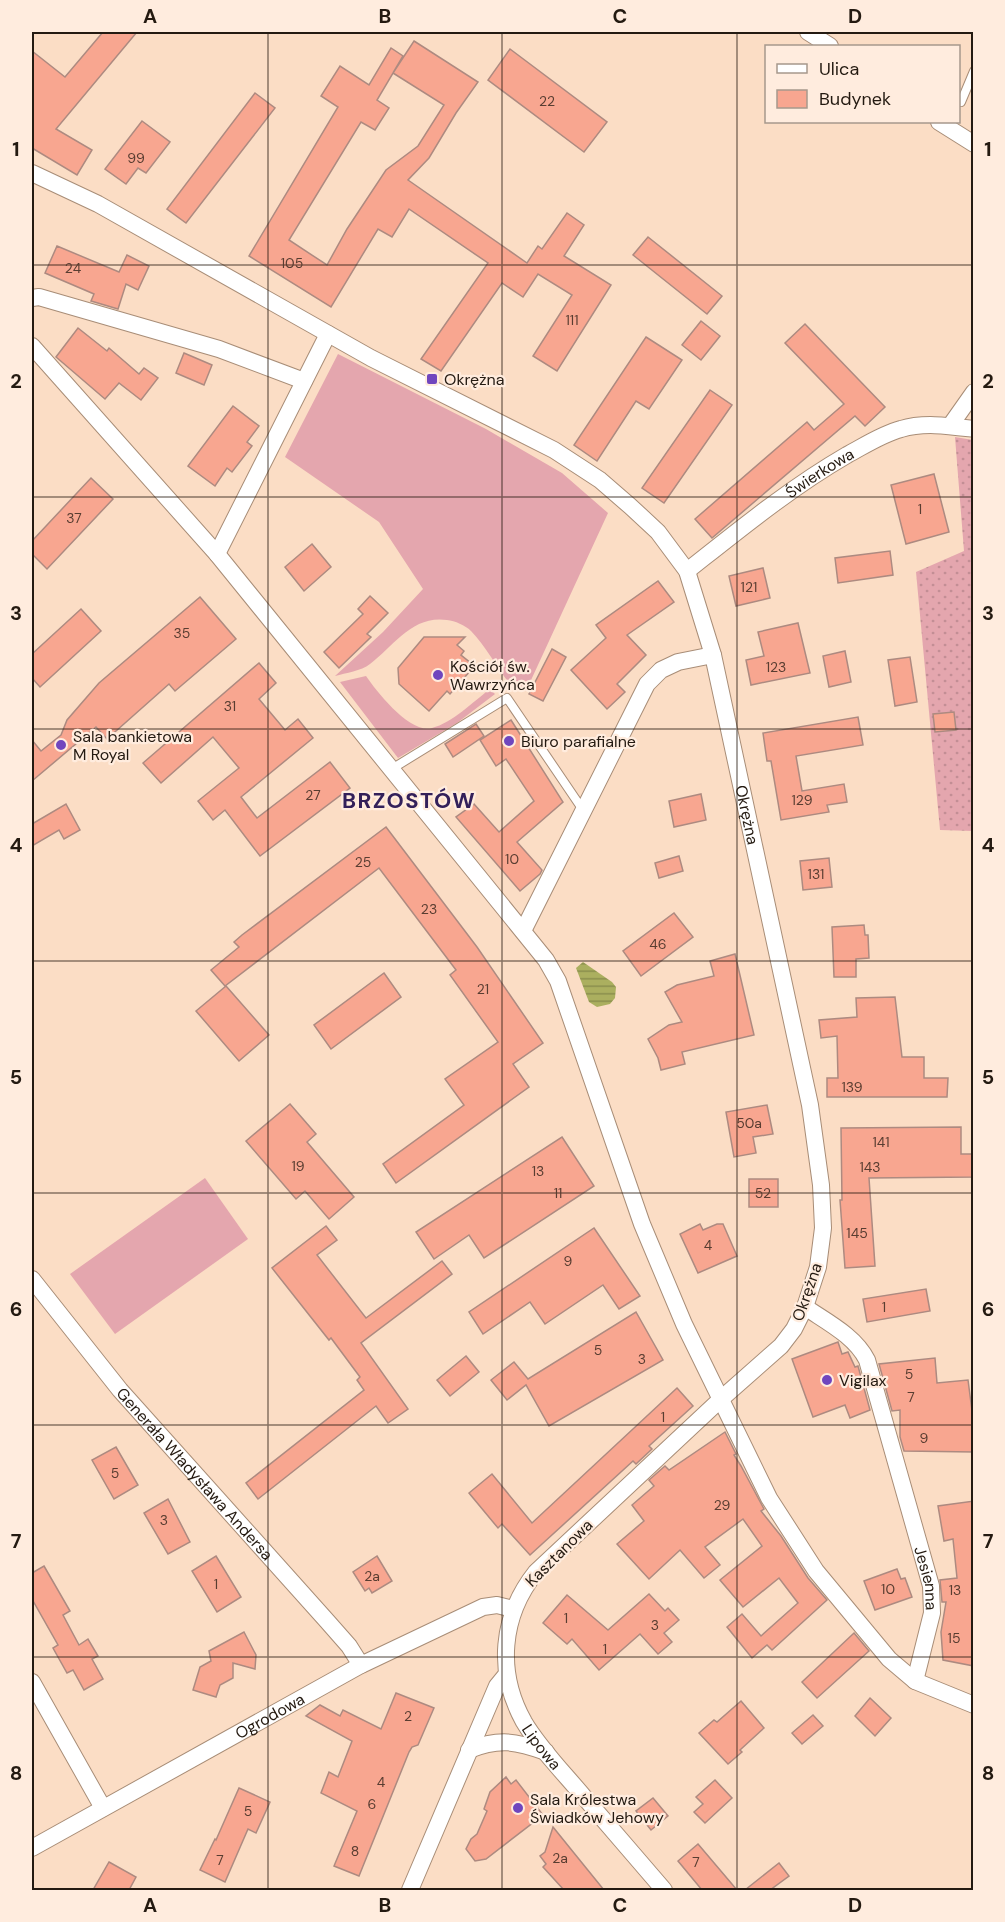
<svg xmlns="http://www.w3.org/2000/svg" width="1005" height="1922" font-family="'DM Sans',sans-serif">
  <style>
    .grass { fill: #e4a6ae }
    .garden { fill: url(#garden-dots) }
    .water { fill: url(#water-rules) }
    .building { fill: #f8a690; stroke: #ad8a80; stroke-width: 1.5; fill-rule: evenodd }
    .lines { fill: none; stroke-linecap: round; stroke-linejoin: round }
    .lane-casing { stroke: #a88d77; stroke-width: 10 }
    .street-casing { stroke: #a88d77; stroke-width: 18 }
    .lane { stroke: #fff; stroke-width: 8 }
    .street { stroke: #fff; stroke-width: 16 }
    .grid { fill: none; stroke: #241a11; stroke-width: 1.5; stroke-opacity: 0.55 }
    .poi-dot { fill: #7046be; stroke: #ffecde; stroke-width: 2 }
    .labels { text-anchor: middle; dominant-baseline: central; stroke-width: 4.5; stroke-linejoin: round; paint-order: stroke }
    .number-label { font-size: 14px; fill: #593d31 }
    .poi-label { font-size: 16px; fill: #241a11; stroke: #ffecde; text-anchor: start }
    .street-label { font-size: 16px; fill: #241a11; stroke: #ffecde }
    .district-label { font-size: 22px; font-weight: bold; letter-spacing: 1.5px; fill: #33205a; stroke: #ffecde }
    .neatline { fill: none; stroke: #241a11; stroke-width: 2 }
    .grid-label { font-size: 20px; text-anchor: middle; font-weight: bold; fill: #241a11 }
  </style>
  <defs>
    <pattern id="garden-dots" width="8" height="8" patternUnits="userSpaceOnUse" patternTransform="scale(1.5)"><rect width="8" height="8" fill="#e4a6ae"/><path d="M2 2h.1M6 6h.1" fill="none" stroke="#c38e95" stroke-width="1.8" stroke-linecap="round"/></pattern>
    <pattern id="water-rules" width="6" height="5" patternUnits="userSpaceOnUse" patternTransform="scale(1.5)"><rect width="6" height="5" fill="#abaf5f"/><path d="M0 2.5h6" fill="none" stroke="#8b8e4d"/></pattern>
  </defs>
  <rect width="100%" height="100%" fill="#fbddc5"/>
  <g class="grass">
    <path d="M338,354L486,429L562,473L608,513L526,691L515,680L510,684C497,668 485,645 471,631C465,625 455,621 447,620C412,615 394,646 370,664C361,671 346,673 335,676L383,632L423,589L379,522L285,457Z"/>
    <path d="M366,676C377,692 410,734 432,728C452,723 474,701 490,689L495,694L457,723L398,758L340,682Z"/>
    <path d="M205,1178L248,1239L115,1334L70,1274Z"/>
  </g>
  <path class="garden" d="M955,437L973,440V831L940,830L916,572L964,551Z"/>
  <path class="water" d="M583,962L612,982L616,987L615,998L610,1004L597,1007L589,1002L576,968Z"/>
  <g class="building">
    <path d="M103,32H137L56,129L92,150L77,175L32,148V51L65,77Z"/>
    <path d="M414,41L478,82L456,113L429,158L408,180L527,263L538,246L542,249L567,213L584,225L564,256L611,285L557,371L533,356L572,295L538,274L523,297L502,283L441,371L421,359L488,263L409,209L392,237L378,229L331,307L249,256L338,107L321,96L340,66L369,85L391,48L403,56L393,73ZM393,73L444,105L418,146L386,170L347,229L327,265L289,240L361,122L375,130L389,108L377,100Z"/>
    <path d="M510,49L607,122L584,152L488,80Z"/>
    <path d="M255,93L275,108L186,223L167,209Z"/>
    <path d="M142,121L170,142L146,173L138,168L126,184L105,169Z"/>
    <path d="M648,237L722,296L707,314L633,255Z"/>
    <path d="M57,246L119,272L127,255L149,266L138,290L126,284L118,309L91,301L94,294L45,273Z"/>
    <path d="M701,321L720,336L701,360L682,345Z"/>
    <path d="M805,324L885,407L865,426L855,416L712,538L695,519L807,422L814,430L844,404L785,343Z"/>
    <path d="M78,328L107,351L109,348L139,374L144,368L158,378L141,400L119,383L105,399L56,357Z"/>
    <path d="M646,337L682,360L649,409L636,401L597,461L574,445Z"/>
    <path d="M184,353L212,365L204,385L176,373Z"/>
    <path d="M710,390L732,405L664,503L642,488Z"/>
    <path d="M233,406L259,426L247,442L252,446L232,472L227,468L215,486L188,466Z"/>
    <path d="M934,474L949,532L906,544L891,485Z"/>
    <path d="M91,478L113,499L47,569L32,554V541Z"/>
    <path d="M312,544L331,567L304,591L285,567Z"/>
    <path d="M890,551L893,575L838,583L835,558Z"/>
    <path d="M763,568L770,598L736,606L729,576Z"/>
    <path d="M658,581L674,602L627,635L646,655L617,684L625,692L607,709L571,670L606,638L596,625Z"/>
    <path d="M370,596L388,613L367,634L371,637L339,668L324,652L363,614L358,609Z"/>
    <path d="M200,597L236,639L175,691L169,684L107,739L96,727L32,781V740L41,751L61,735L67,720L99,683Z"/>
    <path d="M81,609L101,631L40,687L32,678V654Z"/>
    <path d="M798,623L810,673L751,685L746,660L764,656L758,632Z"/>
    <path d="M424,637H465L457,645L464,651L461,655L472,664L469,668L471,670L450,694L447,691L429,711L399,684L398,668Z"/>
    <path d="M552,649L566,657L543,701L529,694Z"/>
    <path d="M845,651L851,682L829,687L823,656Z"/>
    <path d="M910,657L917,702L895,706L888,660Z"/>
    <path d="M259,663L276,683L259,699L285,730L298,719L313,738L241,797L257,818L330,762L350,788L260,856L225,810L213,820L198,801L239,768L213,737L161,783L143,763Z"/>
    <path d="M954,712L956,730L935,732L933,714Z"/>
    <path d="M858,717L863,745L796,756L802,791L844,784L847,802L827,805L829,812L781,820L771,761H767L763,733Z"/>
    <path d="M511,720L563,802L517,842L542,870L540,874L520,891L456,817L474,804L499,832L534,801L506,759L496,766L480,740Z"/>
    <path d="M476,724L484,736L453,757L445,744Z"/>
    <path d="M701,794L706,820L674,827L669,801Z"/>
    <path d="M66,804L80,830L64,839L59,830L32,846V824Z"/>
    <path d="M386,827L477,947L543,1043L513,1064L529,1087L396,1183L383,1164L464,1105L445,1079L498,1042L450,975L456,970L379,868L225,986L211,970L239,947L234,942L242,935Z"/>
    <path d="M679,856L683,871L659,878L655,863Z"/>
    <path d="M829,858L832,887L803,890L800,861Z"/>
    <path d="M674,913L693,937L641,976L623,951Z"/>
    <path d="M864,925L865,935H868L869,958L856,959V977H834L832,927Z"/>
    <path d="M735,954L754,1035L682,1052L685,1064L661,1070L658,1058L648,1039L669,1025L682,1022L665,992L677,985L714,976L710,961Z"/>
    <path d="M384,973L401,997L331,1049L314,1025Z"/>
    <path d="M226,986L269,1035L239,1061L196,1011Z"/>
    <path d="M895,997L902,1057H924V1078H948L947,1097H827V1078H838L837,1036L821,1038L819,1020L857,1017L856,998Z"/>
    <path d="M290,1104L316,1134L307,1142L354,1197L329,1219L305,1191L296,1199L246,1141Z"/>
    <path d="M767,1105L773,1134L753,1137L756,1153L734,1157L726,1112Z"/>
    <path d="M961,1127V1154H974V1177L869,1178L875,1266L845,1268L840,1200H842L841,1128Z"/>
    <path d="M562,1137L594,1186L484,1258L469,1235L434,1259L416,1232Z"/>
    <rect x="749" y="1179" width="29" height="28"/>
    <path d="M700,1224L703,1230L717,1224H723L737,1256L698,1273L680,1234Z"/>
    <path d="M326,1226L337,1240L317,1255L366,1318L442,1261L452,1274L361,1343L408,1409L388,1423L376,1406L258,1499L246,1483L364,1390L357,1380L360,1377L331,1338L329,1340L272,1268Z"/>
    <path d="M594,1228L640,1296L619,1309L603,1285L545,1324L530,1302L483,1334L469,1312Z"/>
    <path d="M926,1289L930,1311L867,1322L863,1299Z"/>
    <path d="M636,1312L663,1360L549,1426L526,1385L507,1400L491,1380L514,1362L528,1379Z"/>
    <path d="M838,1342L842,1354L848,1352L855,1367L858,1366L870,1410L850,1418L845,1405L813,1417L792,1359Z"/>
    <path d="M466,1356L479,1372L450,1396L437,1380Z"/>
    <path d="M935,1358L937,1383L968,1380L974,1426V1452L904,1451L900,1437V1410L892,1411L879,1364Z"/>
    <path d="M677,1388L693,1406L649,1446L652,1449L636,1464L633,1461L530,1555L502,1524L498,1528L469,1493L492,1474L532,1523Z"/>
    <path d="M725,1432L736,1454L734,1455L741,1466L764,1509L761,1511L781,1536L808,1578L827,1600L772,1650L767,1645L752,1658L727,1627L742,1614L761,1636L798,1603L779,1578L743,1607L720,1580L762,1546L743,1519L705,1547L720,1565L704,1578L680,1550L649,1579L617,1544L644,1521L632,1505L654,1486L649,1480L665,1466L669,1470Z"/>
    <path d="M116,1447L138,1485L114,1499L92,1460Z"/>
    <path d="M168,1499L190,1542L168,1554L144,1513Z"/>
    <path d="M974,1501V1666L943,1660L941,1632L946,1602H942L940,1580L957,1578L953,1539L944,1541L938,1506Z"/>
    <path d="M216,1556L241,1597L217,1612L192,1571Z"/>
    <path d="M377,1556L392,1581L372,1593L369,1588L365,1591L353,1572Z"/>
    <path d="M44,1566L70,1611L63,1615L79,1645L88,1639L98,1656L92,1659L103,1679L84,1690L73,1670L67,1673L53,1648L58,1645L32,1599V1573Z"/>
    <path d="M897,1569L901,1579L905,1578L912,1597L875,1610L864,1581Z"/>
    <path d="M649,1594L665,1611L668,1608L679,1620L664,1633L672,1642L658,1654L640,1634L599,1670L572,1639L567,1644L543,1623L567,1595L608,1630Z"/>
    <path d="M244,1632L256,1655L255,1669L233,1663V1678L220,1685L216,1697L193,1690L200,1667L211,1661L209,1651Z"/>
    <path d="M854,1633L869,1651L817,1698L802,1682Z"/>
    <path d="M396,1693L434,1708L418,1745L412,1747L409,1752L359,1876L334,1866L357,1811L321,1793L329,1772L338,1777L352,1741L306,1716L320,1705L340,1716L343,1710L381,1729Z"/>
    <path d="M870,1698L891,1718L875,1736L855,1716Z"/>
    <path d="M741,1701L764,1728L740,1750L742,1752L728,1764L699,1733L714,1720L717,1722Z"/>
    <path d="M813,1715L823,1726L802,1744L792,1733Z"/>
    <path d="M506,1777L511,1784L516,1780L543,1815L486,1859L475,1861L466,1849L471,1839L477,1834L487,1811L484,1809L490,1792Z"/>
    <path d="M715,1780L732,1798L705,1823L694,1812L703,1804L696,1797Z"/>
    <path d="M239,1788L270,1802L256,1833L248,1829L225,1882L200,1870L215,1839L216,1840Z"/>
    <path d="M653,1798L668,1816L651,1830L636,1811Z"/>
    <path d="M553,1827L574,1853L604,1890H564L543,1867L546,1864L540,1856L545,1852Z"/>
    <path d="M698,1844L737,1890H702L678,1861Z"/>
    <path d="M109,1862L136,1877L129,1890H93Z"/>
    <path d="M779,1863L789,1876L770,1890H745Z"/>
  </g>
  <g class="lines">
    <g class="lane-casing">
      <g id="lane">
        <path d="M961,102L974,71"/>
        <path d="M390,770L507,698L583,810"/>
      </g>
    </g>
    <g class="street-casing">
      <g id="street">
        <path d="M808,32L830,46"/>
        <path d="M939,122L974,144"/>
        <path id="s1" d="M32,173L98,204L371,358L554,450L600,480L630,506L658,532L687,571L713,655L810,1105L821,1185L823,1228L818,1267L805,1307L794,1329L781,1346L721,1399L536,1572C501,1616 496,1672 524,1722C540,1749 564,1773 584,1797C611,1828 637,1859 664,1890"/>
        <path d="M32,298L39,297L219,349L304,381"/>
        <path d="M32,346L217,554L546,960L558,981L642,1224L684,1324L769,1498L816,1571L889,1659L915,1681L974,1705"/>
        <path d="M950,426L974,392"/>
        <path d="M217,554L328,334"/>
        <path id="s2" d="M687,571C739,530 790,488 847,455C864,446 882,434 901,429C924,422 950,426 974,429"/>
        <path d="M523,931L647,684L661,670L678,662L713,655"/>
        <path id="s3" d="M32,1279L120,1390L327,1621L349,1646L361,1665"/>
        <path id="s4" d="M805,1307C827,1322 855,1336 867,1360L931,1586L932,1613L915,1681"/>
        <path d="M32,1682L103,1808"/>
        <path d="M469,1750C499,1738 516,1741 546,1752"/>
        <path id="s5" d="M32,1848L361,1665L483,1607L497,1605L513,1609"/>
        <path d="M410,1890L497,1686L506,1675"/>
      </g>
    </g>
    <use href="#lane" class="lane"/>
    <use href="#street" class="street"/>
  </g>
  <path class="grid" d="M268,32V1890M502,32V1890M737,32V1890M32,265H974M32,497H974M32,729H974M32,961H974M32,1193H974M32,1425H974M32,1657H974"/>
  <g class="poi-dot">
    <rect x="426" y="373" width="12" height="12" rx="3"/>
    <circle cx="438" cy="675" r="6"/>
    <circle cx="509" cy="741" r="6"/>
    <circle cx="61" cy="745" r="6"/>
    <circle cx="827" cy="1380" r="6"/>
    <circle cx="518" cy="1808" r="6"/>
  </g>
  <g class="labels">
    <g class="number-label">
      <text x="547" y="101">22</text>
      <text x="136" y="158">99</text>
      <text x="292" y="263">105</text>
      <text x="73" y="268">24</text>
      <text x="572" y="320">111</text>
      <text x="920" y="509">1</text>
      <text x="74" y="518">37</text>
      <text x="749" y="587">121</text>
      <text x="182" y="633">35</text>
      <text x="776" y="667">123</text>
      <text x="230" y="706">31</text>
      <text x="313" y="795">27</text>
      <text x="802" y="800">129</text>
      <text x="512" y="859">10</text>
      <text x="363" y="862">25</text>
      <text x="816" y="874">131</text>
      <text x="429" y="909">23</text>
      <text x="658" y="944">46</text>
      <text x="483" y="989">21</text>
      <text x="852" y="1087">139</text>
      <text x="749" y="1123">50a</text>
      <text x="881" y="1142">141</text>
      <text x="298" y="1166">19</text>
      <text x="870" y="1167">143</text>
      <text x="538" y="1171">13</text>
      <text x="558" y="1193">11</text>
      <text x="763" y="1193">52</text>
      <text x="857" y="1233">145</text>
      <text x="708" y="1245">4</text>
      <text x="568" y="1261">9</text>
      <text x="884" y="1307">1</text>
      <text x="598" y="1350">5</text>
      <text x="642" y="1359">3</text>
      <text x="909" y="1374">5</text>
      <text x="911" y="1397">7</text>
      <text x="663" y="1417">1</text>
      <text x="924" y="1438">9</text>
      <text x="115" y="1473">5</text>
      <text x="722" y="1505">29</text>
      <text x="164" y="1520">3</text>
      <text x="372" y="1576">2a</text>
      <text x="216" y="1584">1</text>
      <text x="888" y="1589">10</text>
      <text x="955" y="1590">13</text>
      <text x="566" y="1618">1</text>
      <text x="655" y="1625">3</text>
      <text x="954" y="1638">15</text>
      <text x="605" y="1649">1</text>
      <text x="408" y="1716">2</text>
      <text x="381" y="1782">4</text>
      <text x="372" y="1804">6</text>
      <text x="248" y="1811">5</text>
      <text x="355" y="1851">8</text>
      <text x="560" y="1858">2a</text>
      <text x="220" y="1860">7</text>
      <text x="696" y="1862">7</text>
    </g>
    <g class="poi-label">
      <text x="444" y="379">Okrężna</text>
      <text x="450" y="666">Kościół św.<tspan x="450" dy="18">Wawrzyńca</tspan></text>
      <text x="73" y="736">Sala bankietowa<tspan x="73" dy="18">M Royal</tspan></text>
      <text x="521" y="741">Biuro parafialne</text>
      <text x="839" y="1380">Vigilax</text>
      <text x="530" y="1799">Sala Królestwa<tspan x="530" dy="18">Świadków Jehowy</tspan></text>
    </g>
    <g class="street-label">
      <text stroke="none"><textPath href="#s2" startOffset="165">Świerkowa</textPath></text>
      <text stroke="none"><textPath href="#s1" startOffset="1024">Okrężna</textPath></text>
      <text transform="translate(807 1292) rotate(-71)">Okrężna</text>
      <text stroke="none"><textPath href="#s3" startOffset="254">Generała Władysława Andersa</textPath></text>
      <text transform="translate(559 1553) rotate(-45)">Kasztanowa</text>
      <text stroke="none"><textPath href="#s4" startOffset="309">Jesienna</textPath></text>
      <text stroke="none"><textPath href="#s5" startOffset="272">Ogrodowa</textPath></text>
      <text stroke="none"><textPath href="#s1" startOffset="2096">Lipowa</textPath></text>
    </g>
    <g class="district-label">
      <text x="409" y="800">BRZOSTÓW</text>
    </g>
  </g>
  <rect width="1005" height="1922" fill="none" stroke="#ffecde" stroke-width="66"/>
  <rect x="765" y="45" width="195" height="78" fill="#ffecde" stroke="#a7988c" stroke-width="1.5"/>
  <rect x="777" y="64" width="30" height="9" fill="#ffffff" stroke="#a7988c" stroke-width="1.5"/>
  <text x="819" y="75" font-size="18" fill="#241a11">Ulica</text>
  <rect x="777" y="90" width="30" height="18" fill="#f8a690" stroke="#a7988c" stroke-width="1.5"/>
  <text x="819" y="105" font-size="18" fill="#241a11">Budynek</text>
  <rect x="33" y="33" width="939" height="1856" class="neatline"/>
  <g class="grid-label">
    <text x="150" y="23">A</text>
    <text x="385" y="23">B</text>
    <text x="620" y="23">C</text>
    <text x="855" y="23">D</text>
    <text x="16" y="156">1</text>
    <text x="988" y="156">1</text>
    <text x="16" y="388">2</text>
    <text x="988" y="388">2</text>
    <text x="16" y="620">3</text>
    <text x="988" y="620">3</text>
    <text x="16" y="852">4</text>
    <text x="988" y="852">4</text>
    <text x="16" y="1084">5</text>
    <text x="988" y="1084">5</text>
    <text x="16" y="1316">6</text>
    <text x="988" y="1316">6</text>
    <text x="16" y="1548">7</text>
    <text x="988" y="1548">7</text>
    <text x="16" y="1780">8</text>
    <text x="988" y="1780">8</text>
    <text x="150" y="1912">A</text>
    <text x="385" y="1912">B</text>
    <text x="620" y="1912">C</text>
    <text x="855" y="1912">D</text>
  </g>
</svg>
